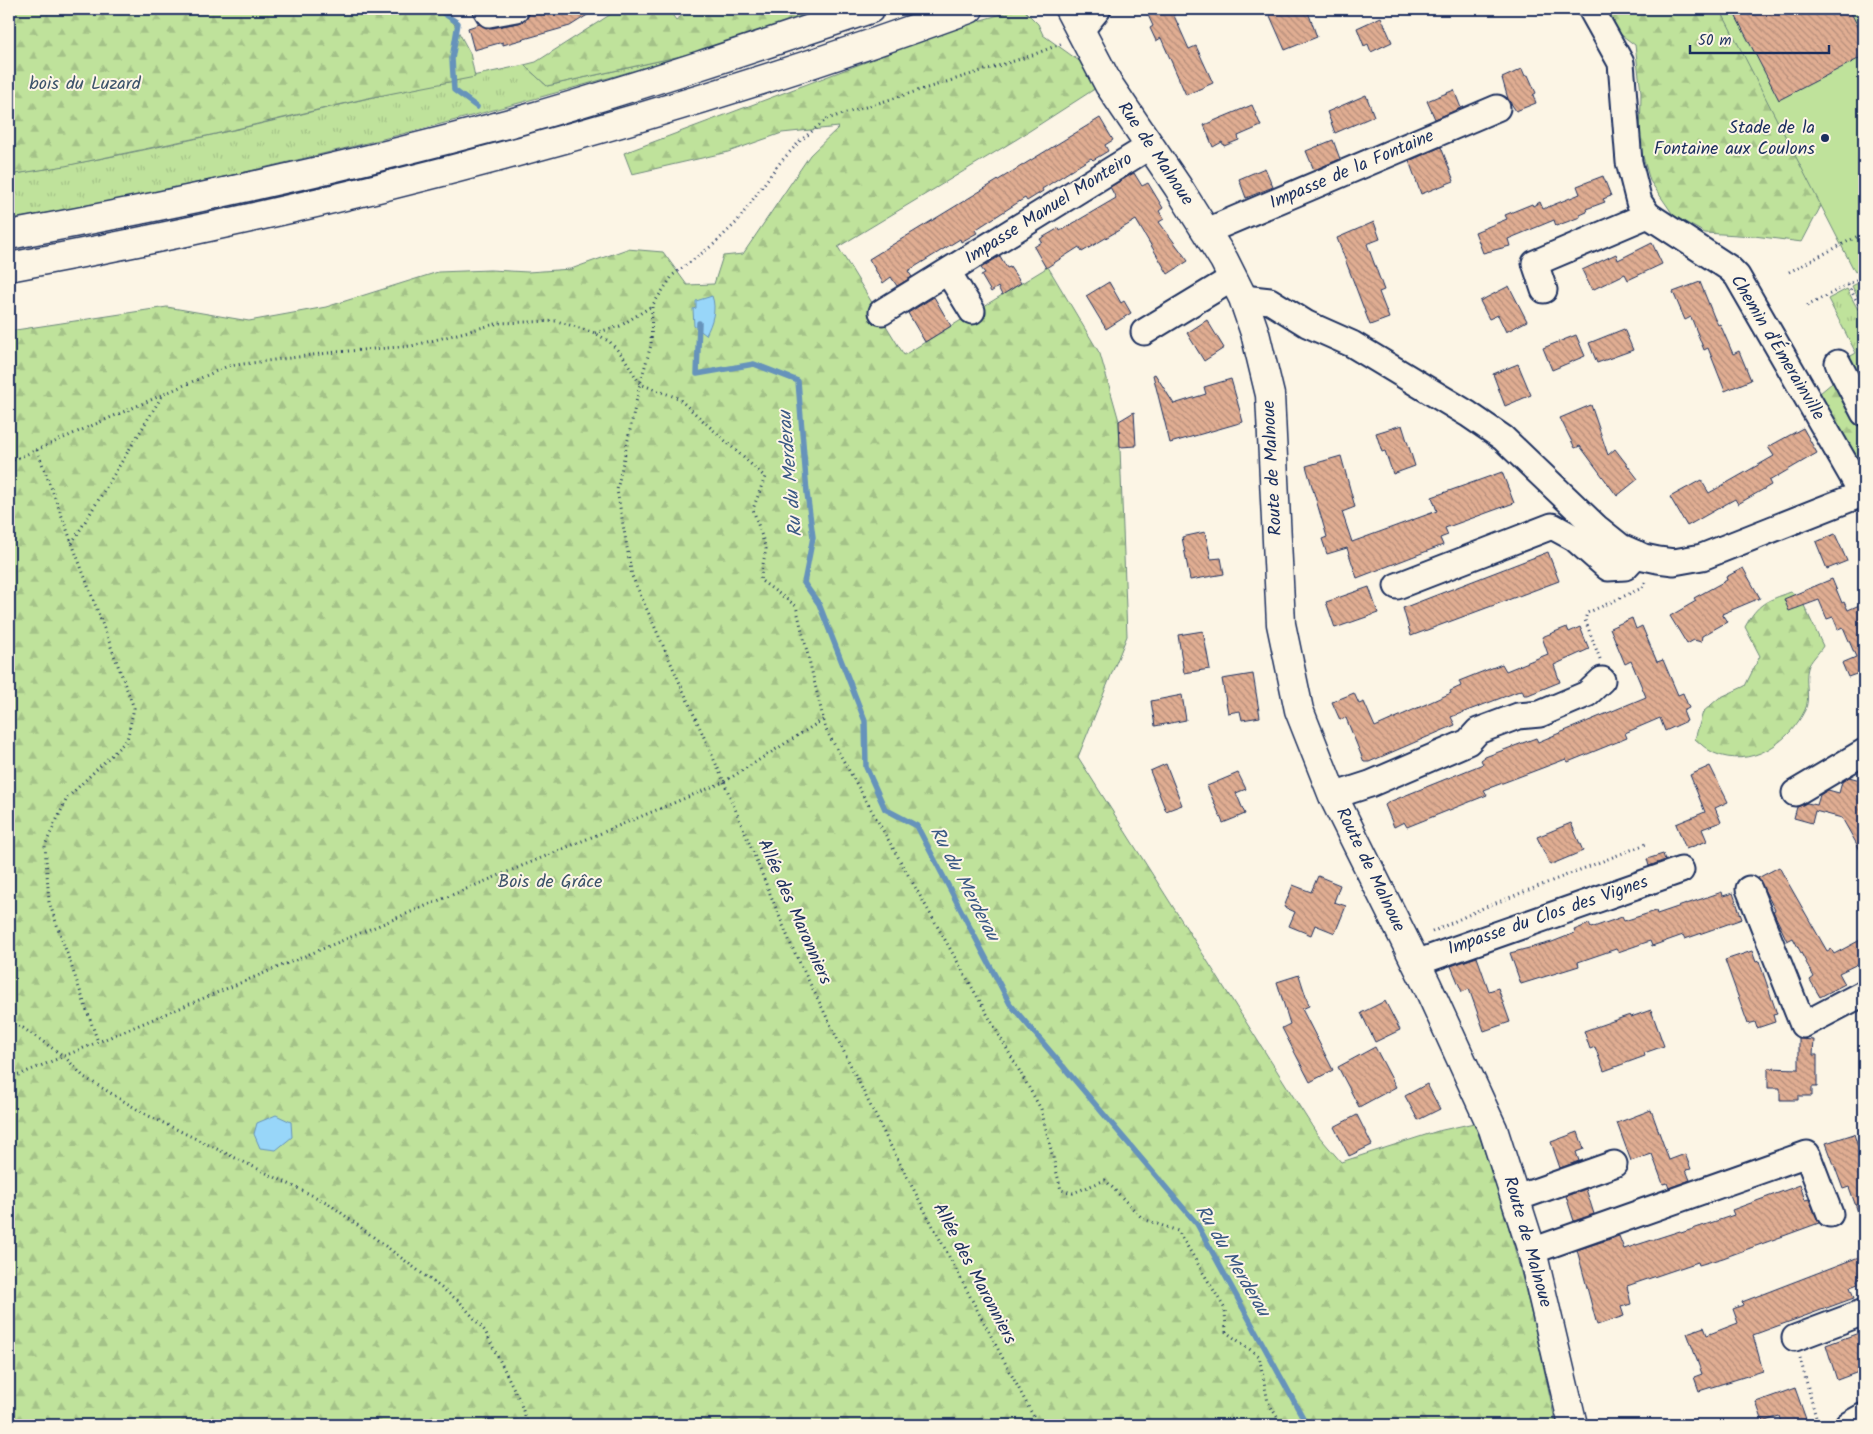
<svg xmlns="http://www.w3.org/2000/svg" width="1873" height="1434" font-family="Kalam,sans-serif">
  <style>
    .grass { fill: url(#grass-tufts); stroke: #6d887c }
    .forest { fill: url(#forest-firs); stroke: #6d887c }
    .pitch { fill: #bfe29b; stroke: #6d887c }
    .water { fill: #98d6f9; stroke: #6693bb }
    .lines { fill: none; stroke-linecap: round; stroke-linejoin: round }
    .stream { stroke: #6693bb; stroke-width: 5.5 }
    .building { fill: url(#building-back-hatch); stroke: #1b2f5e }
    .minor-casing { stroke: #1b2f5e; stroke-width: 29 }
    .major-casing { stroke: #1b2f5e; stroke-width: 31 }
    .highway-casing { stroke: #1b2f5e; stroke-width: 31 }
    .path { stroke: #1b2f5e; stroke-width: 3; stroke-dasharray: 1 4; stroke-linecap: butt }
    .minor { stroke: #fcf5e5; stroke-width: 25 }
    .major { stroke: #fcf5e5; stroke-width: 28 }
    .highway { stroke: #fcf5e5; stroke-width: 28 }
    .poi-dot { fill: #1b2f5e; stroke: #fcf5e5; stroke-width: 2 }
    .labels { text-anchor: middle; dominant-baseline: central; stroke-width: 4; stroke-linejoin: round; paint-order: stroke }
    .park-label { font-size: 18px; fill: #3c536a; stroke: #fcf5e5 }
    .poi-label { font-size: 18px; fill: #1b2f5e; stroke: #fcf5e5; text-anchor: end }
    .street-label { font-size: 18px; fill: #1b2f5e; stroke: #fcf5e5 }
    .water-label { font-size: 19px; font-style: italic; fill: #3a5985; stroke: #fcf5e5 }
  </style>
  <defs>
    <pattern id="grass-tufts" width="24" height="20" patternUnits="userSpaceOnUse" patternTransform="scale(1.25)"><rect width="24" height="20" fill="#bfe29b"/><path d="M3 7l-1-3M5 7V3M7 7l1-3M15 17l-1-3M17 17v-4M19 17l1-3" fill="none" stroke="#a4c288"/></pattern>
    <pattern id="forest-firs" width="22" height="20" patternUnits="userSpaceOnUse" patternTransform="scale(1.25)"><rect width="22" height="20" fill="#bfe29b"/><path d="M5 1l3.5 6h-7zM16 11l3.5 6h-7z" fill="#a4c288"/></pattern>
    <pattern id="building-back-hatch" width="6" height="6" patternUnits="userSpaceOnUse" patternTransform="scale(1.25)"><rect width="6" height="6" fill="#e0ad92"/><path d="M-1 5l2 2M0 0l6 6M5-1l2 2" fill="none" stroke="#b58d7a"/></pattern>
  </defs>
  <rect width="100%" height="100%" fill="#fcf5e5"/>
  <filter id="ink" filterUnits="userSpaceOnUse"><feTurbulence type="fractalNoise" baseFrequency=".02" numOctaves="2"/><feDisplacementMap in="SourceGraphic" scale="10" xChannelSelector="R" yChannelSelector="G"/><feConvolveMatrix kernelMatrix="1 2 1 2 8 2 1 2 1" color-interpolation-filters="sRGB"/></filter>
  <g filter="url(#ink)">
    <g class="grass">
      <path d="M694,53C468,120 241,179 9,220V175C129,156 247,127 365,99C418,86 471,77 524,65L547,86Z"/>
      <path d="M1864,280V309L1852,286Z"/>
      <path d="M1847,289L1864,321V400L1844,360L1856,353L1828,299Z"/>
    </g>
    <g class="forest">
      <path d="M9,9H446L470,53L475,77L368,98L211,135L65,166L9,175Z"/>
      <path d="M619,9H668L676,20L691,9H842L694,53L547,86L524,65L536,62Z"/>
      <path d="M1019,9H1023L1038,24L1043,35L1107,81L1017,139L838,247L904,355L1048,267L1100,354L1119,421L1127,636L1078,757L1317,1134L1341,1162L1438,1131L1474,1123C1511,1219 1535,1325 1556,1425H9V331L167,307L249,321L326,307L438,272L490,270L528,272L571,269L627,249L663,252L687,285L714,284L723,256L743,254L810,155L839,127L782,133L728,152L632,174L624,153L964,25Z"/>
      <path d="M1596,9H1726L1823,202L1802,242L1754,236L1705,233L1674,216L1650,181L1640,146L1641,92L1635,45L1604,22Z"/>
      <path d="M1832,383L1838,384L1863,432L1864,458L1858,463L1821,399L1820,393Z"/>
      <path d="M1791,592L1800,597L1823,646C1819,653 1810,661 1808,668C1804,681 1811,698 1805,710C1789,743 1750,769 1714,753C1707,750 1701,744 1695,739L1703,712L1719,698L1745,686L1760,656L1745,627C1758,603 1766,601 1791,592Z"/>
    </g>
    <path class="pitch" d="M1720,9H1864V267L1855,272Z"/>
    <g class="water">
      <path d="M712,296C717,309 712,323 706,335L694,326L693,309L696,308V301Z"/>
      <path d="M276,1115L291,1122L292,1137L276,1150L260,1148L254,1134L257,1123Z"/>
    </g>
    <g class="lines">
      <g class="stream">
        <path d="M437,9L458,23L452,59L454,90L477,107"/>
        <path d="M699,323L697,374L754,364L798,381L807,493L813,537L804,583L819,604L865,721L866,767L885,809L917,826L1010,1004L1197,1224L1307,1425"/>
      </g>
    </g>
    <g class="building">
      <path d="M546,9H597L570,26L503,45V42L474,50L468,28L480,24L492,28L519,23L526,20L530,13Z"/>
      <path d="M1156,9H1171L1189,49L1196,46L1213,83L1186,95L1161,38L1156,41L1150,28L1153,26L1147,13Z"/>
      <path d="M1267,9H1307L1317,37L1285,50Z"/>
      <path d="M1732,9H1849L1864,38V56L1779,100Z"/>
      <path d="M1381,17L1392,42L1371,52L1368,44L1364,46L1357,28Z"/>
      <path d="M1522,69L1525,76L1528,75L1536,93L1533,95L1536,103L1516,111L1508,99L1502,78Z"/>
      <path d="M1454,90L1461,108L1435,119L1427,101Z"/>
      <path d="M1366,95L1374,116L1335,133L1327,112Z"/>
      <path d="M1252,105L1261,126L1238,136L1239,140L1224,146L1222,142L1213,147L1204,125Z"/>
      <path d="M1100,118L1113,140L1105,145L1108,151L1093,160L1091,158L1042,189L1043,191L1027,201L1025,198L975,230L977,233L961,242L960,239L908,271L912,277L897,286L891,277L883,283L869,259Z"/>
      <path d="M1333,140L1340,159L1314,170L1306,151Z"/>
      <path d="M1441,147L1454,181L1421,194L1409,161Z"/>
      <path d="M1265,168L1273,187L1246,198L1239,179Z"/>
      <path d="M1134,173L1142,186L1148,183L1163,208L1159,211L1164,219L1159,222L1188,261L1168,274L1136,220L1082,252L1079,247L1046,268L1034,247L1042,242L1040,239L1059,228L1060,231L1116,198L1110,187Z"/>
      <path d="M1603,176L1611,196L1603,199L1605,202L1586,209L1587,212L1580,215V217L1556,226L1554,220L1508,239L1510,246L1483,253L1475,232L1507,219L1505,215L1532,204L1533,206L1540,202L1543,209L1580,194L1577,186Z"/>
      <path d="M1374,222L1380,239L1367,244L1384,290L1379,292L1389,318L1370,325L1337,238Z"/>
      <path d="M1652,243L1662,264L1628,280L1625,274L1592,290L1582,270L1616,254L1618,260Z"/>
      <path d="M1000,256L1007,268L1010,267L1021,283L1002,295L998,287L991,292L981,275L985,273L981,268Z"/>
      <path d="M1109,282L1121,303L1124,301L1131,313L1106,329L1086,296Z"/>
      <path d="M1700,282L1714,317L1718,325L1720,324L1733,354L1739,351L1751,380L1725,391L1708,348L1704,350L1691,317L1685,320L1673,292Z"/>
      <path d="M1509,286L1527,321L1506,332L1498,315L1489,319L1480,301Z"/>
      <path d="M934,297L951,326L925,342L908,313Z"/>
      <path d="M1207,320L1224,348L1204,361L1187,333Z"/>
      <path d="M1624,329L1633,350L1597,363L1589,343Z"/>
      <path d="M1576,335L1585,356L1552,370L1543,348Z"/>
      <path d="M1518,364L1531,395L1505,406L1493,374Z"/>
      <path d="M1155,374L1174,404L1206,394L1204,387L1231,379L1243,422L1170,443L1153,375Z"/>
      <path d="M1591,405L1608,455L1615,449L1638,479L1617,496L1580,446L1575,448L1560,418Z"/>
      <path d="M1134,412L1136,446L1120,447L1119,421Z"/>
      <path d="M1402,425L1415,466L1393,474L1385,451L1382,452L1376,433Z"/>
      <path d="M1803,428L1817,453L1769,481L1771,485L1738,504L1735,499L1687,526L1670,497L1701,480L1709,493L1774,456L1768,447Z"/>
      <path d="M1341,456L1355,507L1342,512L1352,542L1437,511L1432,497L1502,472L1514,503L1445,528L1448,535L1440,538L1443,545L1357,578L1347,548L1327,554L1322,539L1327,537L1306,466Z"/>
      <path d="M1205,532L1211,559L1221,558L1224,574L1190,580L1182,537Z"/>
      <path d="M1835,534L1847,561L1827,569L1816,542Z"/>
      <path d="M1548,552L1559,581L1411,636L1403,608Z"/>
      <path d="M1743,568L1760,598L1722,614L1727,622L1702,636L1701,642L1694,640L1687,644L1670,616L1696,601L1694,598L1727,580L1726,577Z"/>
      <path d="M1832,579L1842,603L1844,602L1848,610L1864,603V676L1862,672L1848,677L1842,663L1856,657L1843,627L1838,629L1833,617L1827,619L1819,600L1789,611L1784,599Z"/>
      <path d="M1369,587L1378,613L1335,628L1326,602Z"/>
      <path d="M1632,618L1636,629L1642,626L1657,662L1663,660L1678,695L1683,693L1689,708L1683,711L1687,721L1665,731L1660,718L1625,733L1627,738L1568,762L1566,759L1484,790L1487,795L1407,827L1404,822L1394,827L1385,805L1389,802L1483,764L1481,760L1485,757L1536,738L1538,742L1646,697L1631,661L1625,664L1610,628Z"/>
      <path d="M1567,627L1569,632L1580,627L1589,649L1554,665L1560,682L1528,695H1524L1522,690L1451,717L1455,725L1369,762H1364L1346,718L1340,720L1332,702L1354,693L1359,704L1364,702L1375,727L1451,693L1450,691L1461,686L1459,681L1502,664L1506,671L1548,654L1542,637Z"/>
      <path d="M1203,631L1210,669L1184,673L1178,635Z"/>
      <path d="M1253,674L1260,717L1242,720L1240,711L1228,713L1222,679Z"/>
      <path d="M1182,695L1186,720L1155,726L1151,701Z"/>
      <path d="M1166,764L1182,805L1166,811L1150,771Z"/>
      <path d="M1710,766L1728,802L1715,808L1721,822L1702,829L1707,841L1686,849L1676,824L1705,812L1690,775Z"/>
      <path d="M1238,773L1246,789L1236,793L1245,814L1223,823L1207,786Z"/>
      <path d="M1849,777L1864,781V857L1842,818L1815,811L1812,823L1794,818L1797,807L1807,803L1817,805L1820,795L1828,790L1839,793L1842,782Z"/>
      <path d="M1571,823L1583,851L1550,865L1537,837Z"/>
      <path d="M1663,854L1665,860L1649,866L1647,859Z"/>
      <path d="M1779,867L1827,951L1831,949L1834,954L1864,938V961L1839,973L1845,984L1820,997L1810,980L1814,977L1793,938L1787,941L1773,911L1775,910L1758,878Z"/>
      <path d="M1318,876L1340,885L1334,902L1346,906L1335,933L1315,925L1311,935L1289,926L1295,912L1284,907L1293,885L1311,892Z"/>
      <path d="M1722,892L1723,896L1733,893L1742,919L1685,939L1683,935L1652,946L1650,941L1618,952L1616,949L1578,962L1579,966L1521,984L1510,953L1552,942L1575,933L1574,930L1589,924L1591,928L1622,917L1624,921L1656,911L1657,914Z"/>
      <path d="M1752,951L1756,962L1759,961L1777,1014L1773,1015L1775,1022L1757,1028L1755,1022L1748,1024L1725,960Z"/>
      <path d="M1477,957L1489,991L1498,988L1510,1022L1484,1031L1469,989L1462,992L1451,966Z"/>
      <path d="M1299,975L1309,1006L1302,1009L1333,1070L1310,1082L1282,1028L1290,1024L1277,982Z"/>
      <path d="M1385,1001L1400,1030L1375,1042L1361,1013Z"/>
      <path d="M1651,1010L1664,1046L1644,1053L1645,1056L1604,1071L1595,1047L1590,1049L1584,1031L1630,1015L1631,1017Z"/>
      <path d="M1799,1039L1814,1040L1813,1055H1817V1087H1812V1096H1798V1100H1780V1088H1768V1068L1799,1069Z"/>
      <path d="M1375,1047L1396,1087L1359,1107L1338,1067Z"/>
      <path d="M1427,1084L1440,1109L1418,1120L1405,1096Z"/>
      <path d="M1651,1110L1669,1160L1685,1154L1691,1169L1686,1170L1690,1180L1669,1188L1667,1183L1663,1184L1652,1154L1631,1161L1617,1123Z"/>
      <path d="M1357,1115L1372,1145L1349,1156L1334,1127Z"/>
      <path d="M1578,1132L1584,1149L1576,1152L1579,1161L1560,1168L1551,1142Z"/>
      <path d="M1854,1134L1862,1160H1864V1222L1862,1223L1849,1187L1843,1189L1826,1143Z"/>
      <path d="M1800,1185L1805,1200L1809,1199L1819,1223L1723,1258L1699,1265L1698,1262L1627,1286L1631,1304L1621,1307L1624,1316L1597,1325L1577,1250L1619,1236L1624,1249L1680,1231L1681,1233L1734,1215L1732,1210Z"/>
      <path d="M1586,1189L1594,1214L1574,1221L1566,1196Z"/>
      <path d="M1864,1255V1277L1857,1280L1858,1284L1850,1287L1854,1298L1753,1335L1763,1371L1699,1391L1694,1377L1702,1374L1687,1333L1704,1327L1707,1335L1738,1323L1733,1309L1743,1305L1742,1302Z"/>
      <path d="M1864,1331V1370L1837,1380L1826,1345Z"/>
      <path d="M1795,1388L1807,1422L1798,1425H1782L1779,1416L1763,1422L1756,1402Z"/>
    </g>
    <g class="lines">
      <g class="minor-casing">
        <g id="minor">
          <path d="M486,9L489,14L516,9"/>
          <path d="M1591,9L1621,63L1629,162L1639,202L1648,215L1729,268L1737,276L1862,493"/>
          <path d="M1080,31L1098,9"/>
          <path d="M1207,231L1497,108"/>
          <path d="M948,272L972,311"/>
          <path d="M1544,290L1535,263L1648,215"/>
          <path d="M1243,298L1270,301L1307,324L1352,344L1468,414L1503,438L1596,527L1621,547L1644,557L1658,560L1674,562L1702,557L1864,493"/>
          <path d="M882,312L1150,146"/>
          <path d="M1144,332L1233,278"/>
          <path d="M1838,363L1864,413"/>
          <path d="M1397,586L1552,526L1574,538L1608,568L1625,567L1637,554"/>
          <path d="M1795,793L1864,752"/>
          <path d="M1333,796L1370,784L1468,742L1478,731L1518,716L1540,714L1587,694L1602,680"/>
          <path d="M1749,889L1803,1025L1864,993"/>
          <path d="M1416,963L1681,870"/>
          <path d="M1517,1198L1614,1164"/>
          <path d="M1532,1251L1807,1154L1830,1214"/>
          <path d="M1795,1338L1864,1312"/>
          <path d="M1848,1425L1864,1416"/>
        </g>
      </g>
      <g class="major-casing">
        <path id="major" d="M1069,9L1109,85L1178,187L1224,260L1243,298L1255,333L1270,395L1281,624L1299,710L1333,796L1427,985L1493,1129L1532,1251L1573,1425"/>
      </g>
      <g class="highway-casing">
        <g id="highway">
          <path d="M9,235C184,203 357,165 529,118C644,85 757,47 870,9"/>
          <path d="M9,267C335,207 657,123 969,9"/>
        </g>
      </g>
      <g class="path">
        <path d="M1789,272L1864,233"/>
        <path d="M1848,285L1864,314"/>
        <path d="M1807,306L1864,276"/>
        <path d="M595,333L620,326L652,306"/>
        <path d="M37,450L134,708L127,740L67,798L45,845L49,902L98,1042"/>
        <path d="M9,462L228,366L336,352L412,346L499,323L557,321L595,333L610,342L623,356L640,384L678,398L765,477L753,509L766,549L760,580L796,606L826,730L1041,1109L1061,1190L1073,1193L1105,1180L1143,1219L1178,1231L1225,1309L1226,1332L1259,1356L1268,1402L1282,1425"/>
        <path d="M72,543L162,396"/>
        <path d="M1600,659L1585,620L1587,613L1642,588L1647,579"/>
        <path d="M1432,932L1483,908L1646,844"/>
        <path d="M9,1022L23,1028L65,1057L84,1077L145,1114L328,1203L460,1302L485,1331L519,1399L528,1425"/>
        <path d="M9,1079L724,782L824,719"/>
        <path d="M1800,1358L1818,1425"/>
        <path d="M1038,1425L887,1139L792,947L724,782L632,576L617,490L640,384L651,345L652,306L673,275L714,244L736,223L777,166L800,141L827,119L1030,56L1063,43"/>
      </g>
      <use href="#minor" class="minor"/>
      <use href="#major" class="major"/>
      <use href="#highway" class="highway"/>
    </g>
  </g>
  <circle class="poi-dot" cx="1825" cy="138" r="5"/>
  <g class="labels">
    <g class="park-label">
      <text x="85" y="84">bois du Luzard</text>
      <text x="550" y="882">Bois de Grâce</text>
    </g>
    <g class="poi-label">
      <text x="1815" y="128">Stade de la<tspan x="1815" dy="21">Fontaine aux Coulons</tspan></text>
    </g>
    <g class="street-label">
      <text transform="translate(1155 154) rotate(56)">Rue de Malnoue</text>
      <text transform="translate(1352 170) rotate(-23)">Impasse de la Fontaine</text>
      <text transform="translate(1049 209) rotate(-32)">Impasse Manuel Monteiro</text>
      <text transform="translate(1777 348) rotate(59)">Chemin d'Émerainville</text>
      <text transform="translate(1273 468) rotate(-93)">Route de Malnoue</text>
      <text transform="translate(1370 870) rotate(64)">Route de Malnoue</text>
      <text transform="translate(794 912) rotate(66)">Allée des Maronniers</text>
      <text transform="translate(1548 916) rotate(-19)">Impasse du Clos des Vignes</text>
      <text transform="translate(1527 1242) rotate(74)">Route de Malnoue</text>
      <text transform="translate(974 1274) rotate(62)">Allée des Maronniers</text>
    </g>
    <g class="water-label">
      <text transform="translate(791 474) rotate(-95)">Ru du Merderau</text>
      <text transform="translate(964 884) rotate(62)">Ru du Merderau</text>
      <text transform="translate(1232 1261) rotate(59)">Ru du Merderau</text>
    </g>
  </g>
  <rect width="1873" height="1434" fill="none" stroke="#fcf5e5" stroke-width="30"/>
  <rect x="15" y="15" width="1843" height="1404" fill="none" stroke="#1b2f5e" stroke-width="2" filter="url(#ink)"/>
  <path d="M1690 45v8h139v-8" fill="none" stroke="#1b2f5e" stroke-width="2.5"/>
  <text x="1698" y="45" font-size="15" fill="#1b2f5e" stroke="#fcf5e5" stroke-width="4" paint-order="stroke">50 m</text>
</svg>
